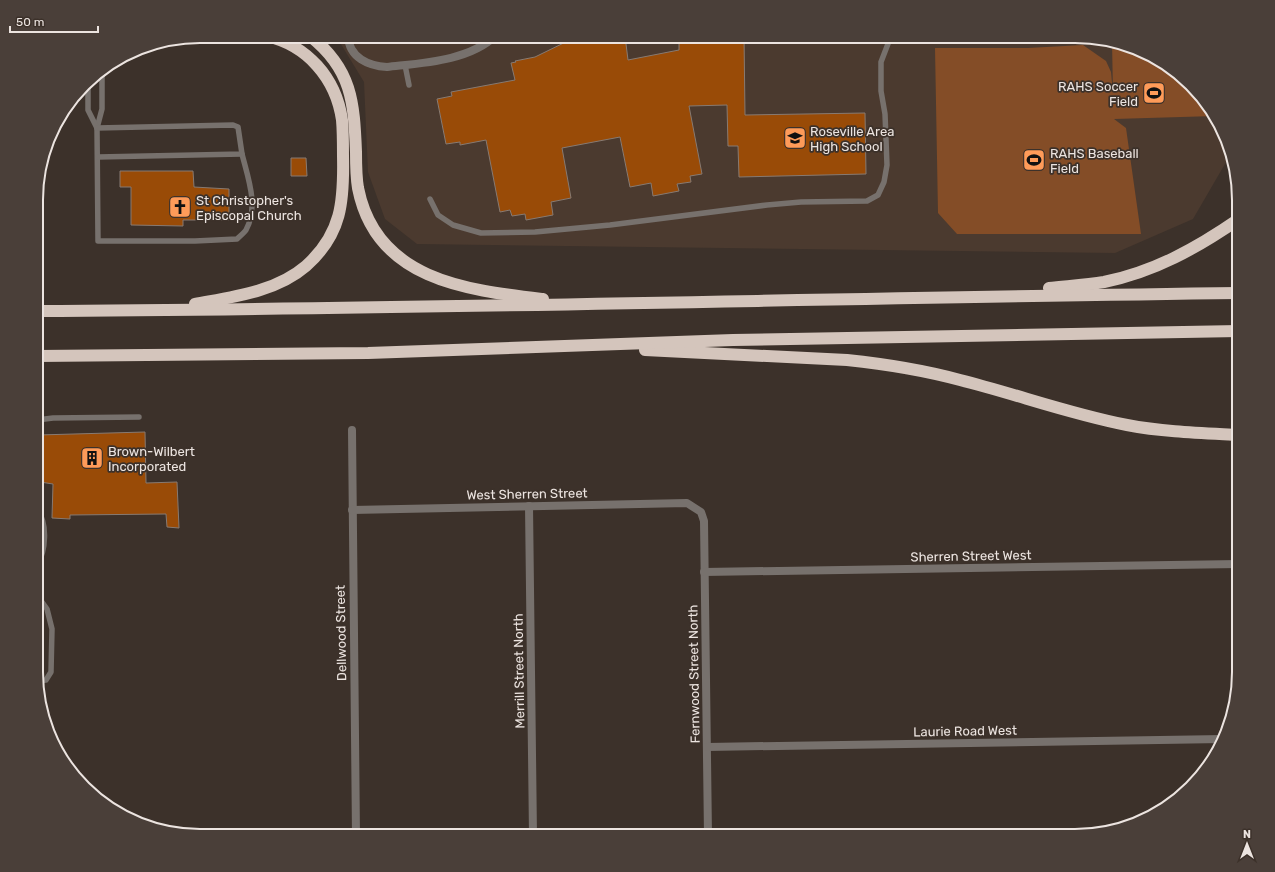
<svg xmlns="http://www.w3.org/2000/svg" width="1275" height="872" font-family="Rubik,sans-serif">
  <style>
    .built { fill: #4b3a2f }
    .green { fill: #844d27 }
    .building { fill: #994b07; stroke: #877a72 }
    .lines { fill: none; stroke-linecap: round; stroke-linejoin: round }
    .service { stroke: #77716d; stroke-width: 5.5 }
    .minor { stroke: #77716d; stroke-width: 8 }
    .motorway { stroke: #d4c5bc; stroke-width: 12 }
    .labels { text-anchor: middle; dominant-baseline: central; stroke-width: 3.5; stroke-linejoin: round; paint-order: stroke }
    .poi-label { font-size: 13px; fill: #ece4e0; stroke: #3c312a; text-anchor: start }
    .street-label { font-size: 13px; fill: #ece4e0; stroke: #3c312a }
    .rim { fill: none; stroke: #ece4e0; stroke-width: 2 }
  </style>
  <rect width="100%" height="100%" fill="#3c312a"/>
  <path class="built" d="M336,36H1085L1128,45L1175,70L1217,118L1229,157L1193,219L1115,253L417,244L385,219L368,172L364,82Z"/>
  <path class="green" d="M1112,42L1128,45L1175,70L1215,116L1114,119L1126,128L1141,234H957L938,213L935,48H1028L1083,45L1106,61L1111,72L1113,93Z"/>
  <g class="building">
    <path d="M578,36H625L628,60L679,50V36H744L745,115L865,113L866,174L739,177L738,146H728L727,105L689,106L702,174L690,176L691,182L677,184L679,191L653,196L651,183L630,187L620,137L562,148L571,198L551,202L553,215L526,220L525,214L512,216L510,210L500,212L486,140L460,145V142L446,144L437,99L452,96L451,92L515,80L511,63L516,62L515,61L535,57Z"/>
    <path d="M291,158H306L307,176H291Z"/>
    <path d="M120,171H193L194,187L229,189V220H183V226L131,225V187H120Z"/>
    <path d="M145,432L146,483L177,482L179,528L167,527L166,514L70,515V519L52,518L53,484L40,482L38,435Z"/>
  </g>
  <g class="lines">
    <g class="service">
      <path d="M405,65L409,85"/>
      <path d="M102,71V109L97,128L98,241H195L237,239C240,236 244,233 246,230C259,206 248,178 242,154"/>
      <path d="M88,82V110L97,128"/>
      <path d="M97,128L233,125L238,127L242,154L98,157"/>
      <path d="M430,199L438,215L453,225L481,233L535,232L610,225L767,205L801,202L867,201L878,195L884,182L887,165L885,114L881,91V62L891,36"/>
      <path d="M37,420L53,418L139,417"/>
      <path d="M37,510C48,523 46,551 37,565"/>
      <path d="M37,595L47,609L52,629L51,672L46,680L37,681"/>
    </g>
    <g class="minor">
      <path d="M348,36C349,58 369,66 387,67C421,63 469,61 495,36"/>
      <path d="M352,430L356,836"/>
      <path d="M529,506L533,836"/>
      <path d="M352,510L687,503L701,512L704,521L708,836"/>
      <path d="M704,572L1239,564"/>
      <path d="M707,747L1223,739"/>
    </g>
    <g class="motorway">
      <path d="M310,36C352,69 354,102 356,152C356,164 356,176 358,188C376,280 466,290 543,299"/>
      <path d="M1049,288C1067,286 1086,285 1104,282C1154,272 1197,248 1239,219"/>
      <path d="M195,304C232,297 276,292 306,266C342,234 344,201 343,156C343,144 343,131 342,120C336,78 307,45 266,36"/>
      <path d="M37,311C438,309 838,298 1239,293"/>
      <path d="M645,350L847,360C885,364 923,370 960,380C1016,394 1070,414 1127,425C1164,432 1201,433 1239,435"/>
      <path d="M37,356L368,353L733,340L1239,331"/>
    </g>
  </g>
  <defs>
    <g id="stadium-square" transform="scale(1.15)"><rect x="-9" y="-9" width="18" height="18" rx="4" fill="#fe9b59" stroke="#3c312a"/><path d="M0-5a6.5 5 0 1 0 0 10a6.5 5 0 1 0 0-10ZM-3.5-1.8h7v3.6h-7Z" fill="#111"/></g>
    <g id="school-square" transform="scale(1.15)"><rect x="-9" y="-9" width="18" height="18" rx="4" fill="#fe9b59" stroke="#3c312a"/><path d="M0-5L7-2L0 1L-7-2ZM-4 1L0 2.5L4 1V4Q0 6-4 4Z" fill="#111"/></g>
    <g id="church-square" transform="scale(1.15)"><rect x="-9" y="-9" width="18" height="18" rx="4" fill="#fe9b59" stroke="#3c312a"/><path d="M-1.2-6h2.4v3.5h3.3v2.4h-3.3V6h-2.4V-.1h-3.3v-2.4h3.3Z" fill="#111"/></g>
    <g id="building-square" transform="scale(1.15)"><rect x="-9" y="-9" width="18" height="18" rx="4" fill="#fe9b59" stroke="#3c312a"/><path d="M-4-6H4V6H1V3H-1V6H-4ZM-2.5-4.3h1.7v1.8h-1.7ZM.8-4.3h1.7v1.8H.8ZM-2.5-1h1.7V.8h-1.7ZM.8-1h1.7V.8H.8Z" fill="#111"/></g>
  </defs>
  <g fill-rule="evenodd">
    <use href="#stadium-square" x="1154" y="93"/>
    <use href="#school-square" x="795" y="138"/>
    <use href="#stadium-square" x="1034" y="160"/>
    <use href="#church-square" x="180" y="207"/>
    <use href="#building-square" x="92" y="458"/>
  </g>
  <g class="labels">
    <g class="poi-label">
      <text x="1138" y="86" text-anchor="end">RAHS Soccer<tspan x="1138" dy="15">Field</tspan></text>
      <text x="810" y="131">Roseville Area<tspan x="810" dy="15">High School</tspan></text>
      <text x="1050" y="153">RAHS Baseball<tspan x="1050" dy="15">Field</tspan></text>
      <text x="196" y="200">St Christopher's<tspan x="196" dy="15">Episcopal Church</tspan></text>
      <text x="108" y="451">Brown-Wilbert<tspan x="108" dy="15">Incorporated</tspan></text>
    </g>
    <g class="street-label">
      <text transform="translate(527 494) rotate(-1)">West Sherren Street</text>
      <text transform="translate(971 556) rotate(-1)">Sherren Street West</text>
      <text transform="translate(341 633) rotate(-91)">Dellwood Street</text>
      <text transform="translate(519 671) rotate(-91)">Merrill Street North</text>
      <text transform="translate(694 674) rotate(-91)">Fernwood Street North</text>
      <text transform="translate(965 731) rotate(-1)">Laurie Road West</text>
    </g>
  </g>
  <path d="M0 0H1275V872H0ZM200 43H1075A157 157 0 0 1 1232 200V672A157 157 0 0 1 1075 829H200A157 157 0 0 1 43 672V200A157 157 0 0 1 200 43Z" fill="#4a3f39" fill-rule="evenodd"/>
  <path class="rim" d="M200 43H1075A157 157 0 0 1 1232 200V672A157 157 0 0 1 1075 829H200A157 157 0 0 1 43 672V200A157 157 0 0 1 200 43Z"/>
  <g transform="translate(1247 844)" stroke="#3c312a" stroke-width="3" paint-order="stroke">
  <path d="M0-3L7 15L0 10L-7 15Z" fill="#ece4e0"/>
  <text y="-6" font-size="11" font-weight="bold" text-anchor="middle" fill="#ece4e0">N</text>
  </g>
  <path d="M10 26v6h88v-6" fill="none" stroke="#ece4e0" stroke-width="2"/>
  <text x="16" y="26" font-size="12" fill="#ece4e0" stroke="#3c312a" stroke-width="3" paint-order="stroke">50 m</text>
</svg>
